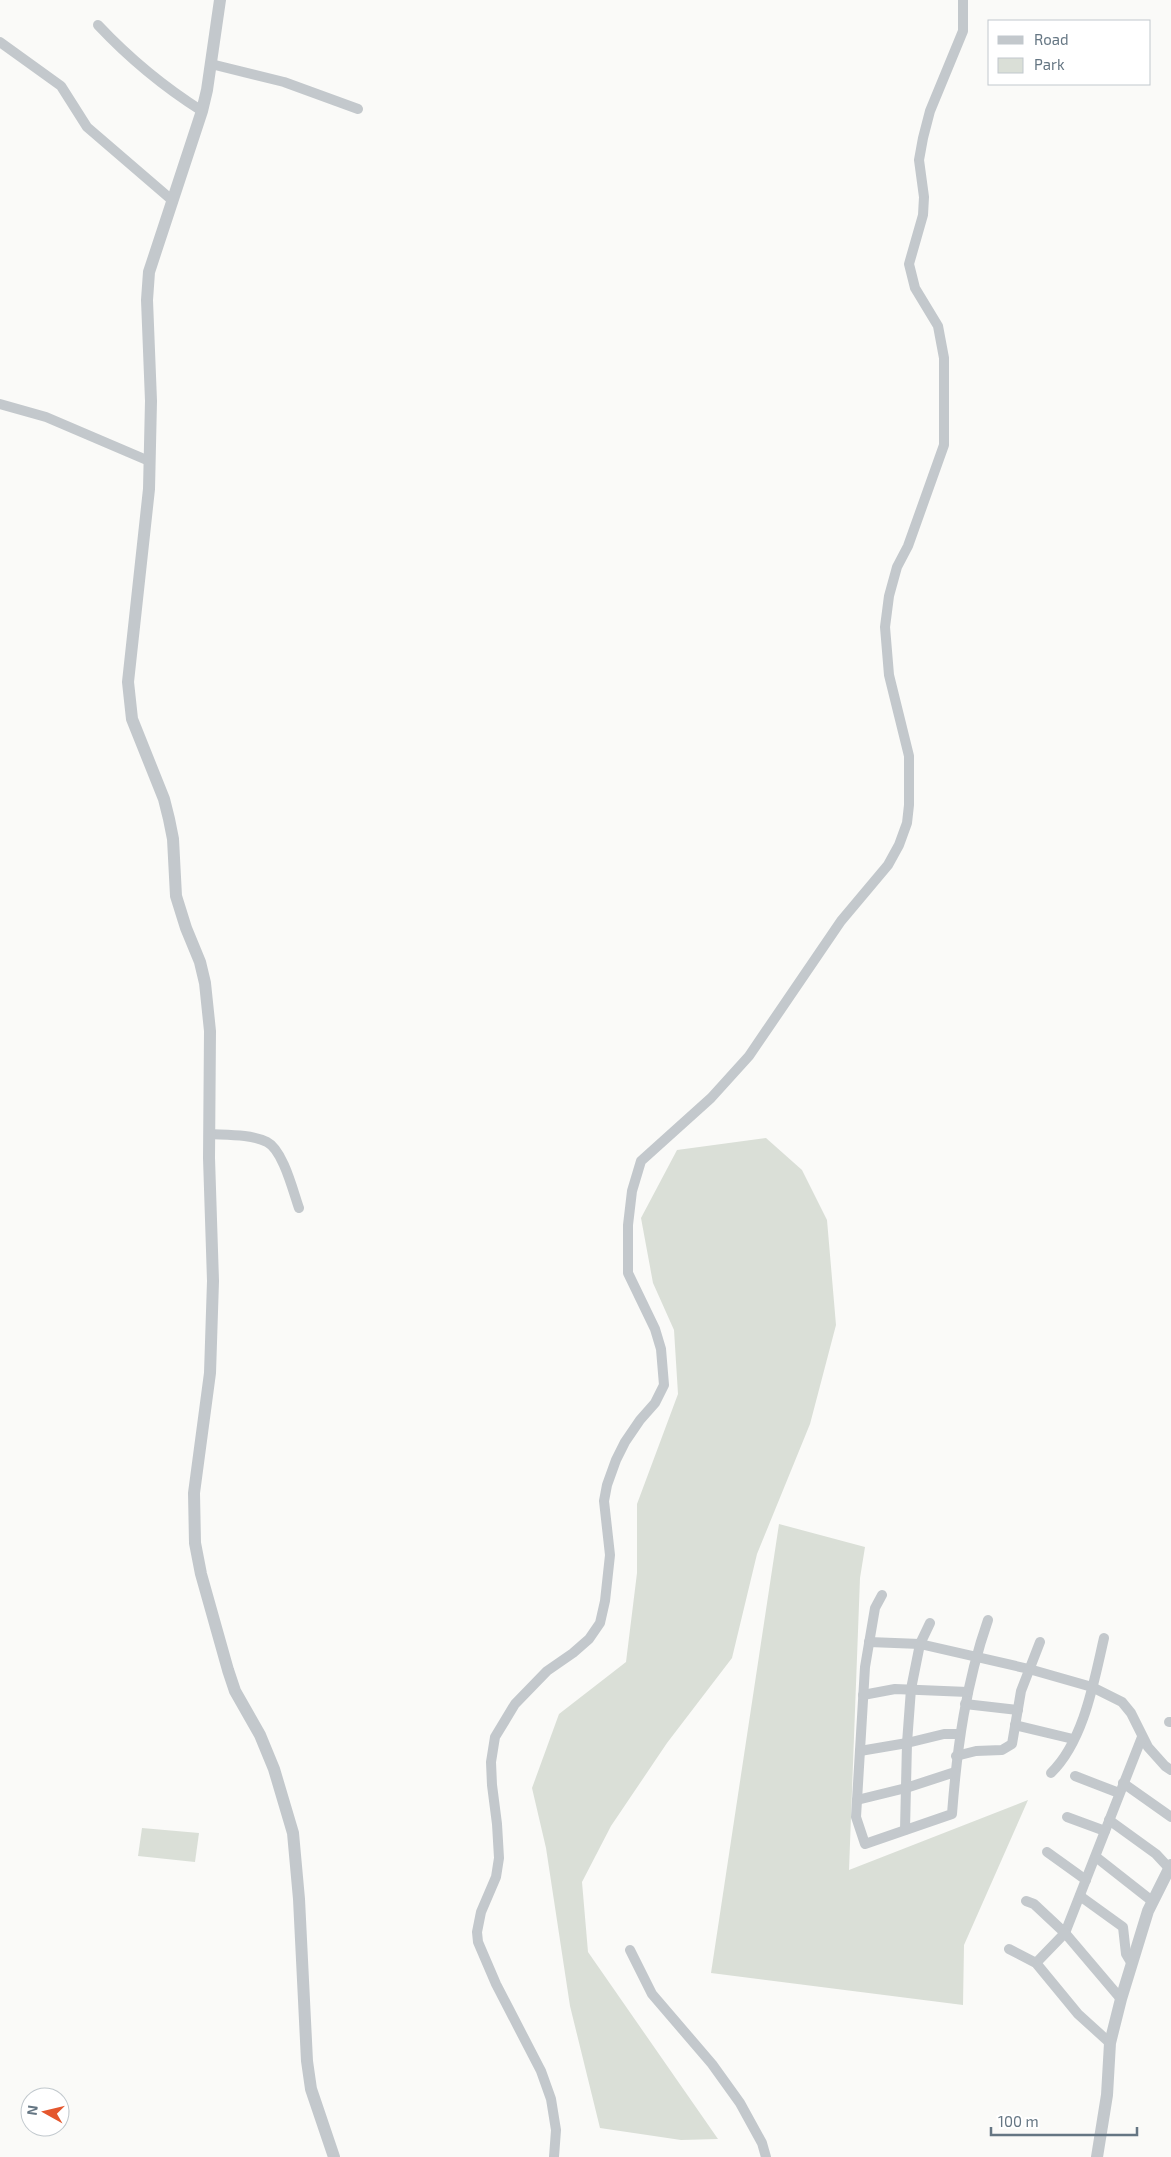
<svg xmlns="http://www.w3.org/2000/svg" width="1171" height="2157" font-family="'Exo 2',sans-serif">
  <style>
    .green { fill: #dadfd7 }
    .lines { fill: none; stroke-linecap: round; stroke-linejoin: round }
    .minor { stroke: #c3c8cc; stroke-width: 10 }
    .tertiary { stroke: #c3c8cc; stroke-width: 12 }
  </style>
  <rect width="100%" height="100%" fill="#fafaf8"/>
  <g class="green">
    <path d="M766,1138L802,1170L827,1220L836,1325L810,1424L757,1554L732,1658L667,1743L611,1826L582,1882L588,1952L718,2139L681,2140L600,2128L570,2006L546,1848L532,1788L559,1714L626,1662L637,1573V1504L678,1394L674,1330L653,1283L641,1218L677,1150Z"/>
    <path d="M779,1524L865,1547L860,1578L849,1870L1028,1800L964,1945L963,2005L711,1973Z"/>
    <path d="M142,1828L199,1833L195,1862L138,1856Z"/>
  </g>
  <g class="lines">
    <g class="minor">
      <path d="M98,25C129,58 164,87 202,111"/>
      <path d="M0,42L61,86L87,127L173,201"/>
      <path d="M211,64L284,82L358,109"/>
      <path d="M0,404L46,417L149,461"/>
      <path d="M209,1134C227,1135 251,1134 267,1142C283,1150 293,1191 299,1208"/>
      <path d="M882,1595L875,1608L865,1667L856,1817L865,1844L952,1814C957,1747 966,1683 988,1620"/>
      <path d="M869,1642L920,1644L1029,1669L1092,1687L1122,1702L1131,1713L1148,1747L1165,1766L1171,1770"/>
      <path d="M863,1695L895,1689L968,1692"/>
      <path d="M965,1704L1018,1710"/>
      <path d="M1169,1722H1171"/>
      <path d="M1015,1725L1073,1739"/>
      <path d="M860,1751L907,1743L944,1734H960"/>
      <path d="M956,1756L976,1751L1002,1750L1012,1744L1021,1691L1040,1642"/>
      <path d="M1051,1773C1084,1741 1094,1681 1104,1638"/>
      <path d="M1075,1776L1119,1793"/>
      <path d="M1123,1783L1171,1817"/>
      <path d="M857,1800L906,1788L955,1772"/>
      <path d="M1067,1817L1105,1831"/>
      <path d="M1109,1820L1156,1854L1169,1868"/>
      <path d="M905,1830L907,1743L911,1689L920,1644L930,1623"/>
      <path d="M1047,1852L1086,1880"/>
      <path d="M1096,1857L1152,1901"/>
      <path d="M1080,1896L1123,1927L1126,1954L1132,1964"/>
      <path d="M1026,1901L1034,1904L1065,1933L1142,1737"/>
      <path d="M1009,1949L1036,1963L1078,2014L1110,2043"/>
      <path d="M630,1950L652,1994L712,2064L740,2103L762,2143L766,2157"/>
      <path d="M1036,1963L1065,1933L1121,1999"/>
      <path d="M554,2157L556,2130L551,2099L541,2071L496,1984L478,1942L477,1932L481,1912L496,1877L499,1858L497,1824L492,1785L491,1762L495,1737L515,1704L547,1671L573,1653L589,1639L600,1623L605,1601L610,1555L604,1501L607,1485L616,1460L625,1442L640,1420L655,1403L664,1385L661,1349L655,1329L628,1273V1225L632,1191L641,1161L711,1098L749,1056L841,921L888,865L899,845L907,823L909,805V756L889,675L885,627L889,596L897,567L908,546L944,445V358L938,326L915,288L909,264L923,215L924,197L919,160L923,138L930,111L963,31V0"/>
    </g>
    <g class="tertiary">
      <path d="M220,0L207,90L202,111L149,272L147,300L151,401L149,489L128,682L132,719L164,799L169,819L173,839L176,896L186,928L200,962L205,983L210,1031L209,1158L213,1281L210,1373L194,1493L195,1543L201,1574L228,1670L235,1691L260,1735L274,1769L293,1833L299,1899L307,2061L311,2089L334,2157"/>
      <path d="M1097,2157L1107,2095L1110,2043L1121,1999L1148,1911L1171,1865"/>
    </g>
  </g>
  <rect x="988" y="20" width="162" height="65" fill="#ffffff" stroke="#c1c8cd"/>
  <rect x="998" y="36" width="25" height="8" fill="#c3c8cc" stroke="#c1c8cd"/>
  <text x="1034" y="45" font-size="15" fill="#657683">Road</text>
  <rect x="998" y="58" width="25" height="15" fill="#dadfd7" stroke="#c1c8cd"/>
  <text x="1034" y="70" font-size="15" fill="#657683">Park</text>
  <g transform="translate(45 2112) rotate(278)"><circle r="24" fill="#ffffff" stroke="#c1c8cd"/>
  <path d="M0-4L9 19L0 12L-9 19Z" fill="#e4572e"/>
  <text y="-8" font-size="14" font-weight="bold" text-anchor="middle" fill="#657683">N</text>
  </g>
  <path d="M991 2127v8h146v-8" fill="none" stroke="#657683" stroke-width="2.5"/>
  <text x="998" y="2127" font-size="15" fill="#657683" stroke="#ffffff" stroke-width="4" paint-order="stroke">100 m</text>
</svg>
